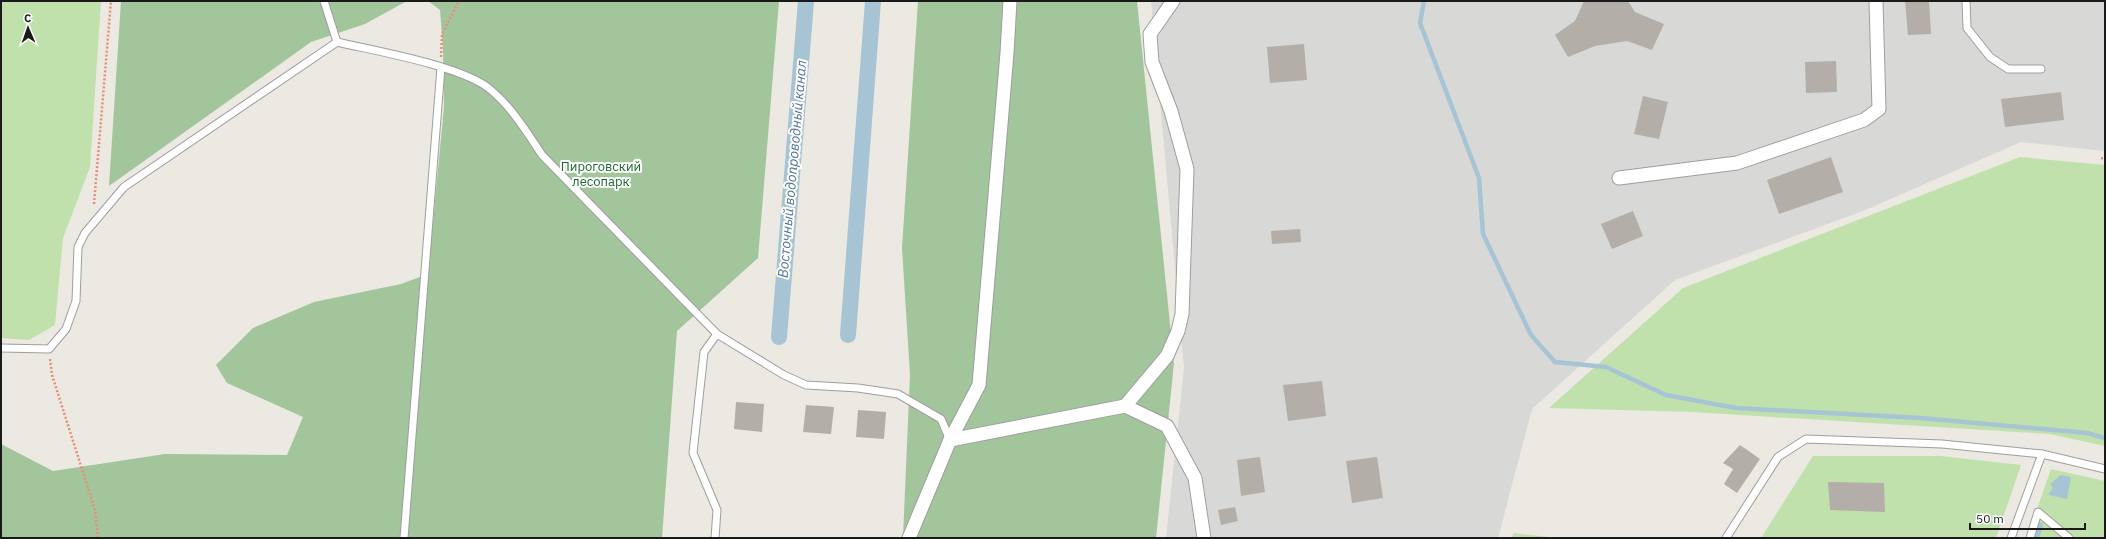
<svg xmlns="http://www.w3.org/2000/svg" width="2106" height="539" font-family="'IBM Plex Sans',sans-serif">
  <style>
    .residential { fill: #d8d8d7 }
    .grass { fill: #c0e0ac }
    .forest { fill: #a2c59b }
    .water { fill: #a6c4d4 }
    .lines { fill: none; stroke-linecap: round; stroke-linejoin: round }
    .stream { stroke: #a6c4d4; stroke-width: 4.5 }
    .canal { stroke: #a6c4d4; stroke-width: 16 }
    .building { fill: #b3aea7 }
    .service-casing { stroke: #9e9e9e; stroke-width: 9 }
    .minor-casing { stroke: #9e9e9e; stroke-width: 15 }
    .path { stroke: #e78e76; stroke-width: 2.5; stroke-dasharray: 2 2; stroke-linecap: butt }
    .service { stroke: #fff; stroke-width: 7 }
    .minor { stroke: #fff; stroke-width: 13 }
    .labels { text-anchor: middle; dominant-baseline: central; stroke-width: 4; stroke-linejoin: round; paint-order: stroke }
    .park-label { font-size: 13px; fill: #186928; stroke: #fff }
    .water-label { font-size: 14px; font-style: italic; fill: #54709d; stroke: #fff }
  </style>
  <rect width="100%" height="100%" fill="#ebe9e1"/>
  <path class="residential" d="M1151,1H2105V151L2021,142L1863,211L1675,280L1532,409L1498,538H1166L1184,368Z"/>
  <g class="grass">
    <path d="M1,1H101L90,167L63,238L55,325L29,340L1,338Z"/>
    <path d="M2020,157L2105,165V446L2050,434L1692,412L1549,408L1683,288Z"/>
    <path d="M1813,456H1940L2021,465L1996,538H1761Z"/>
    <path d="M2051,469L2105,481V538H2027Z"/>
    <path d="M1514,533L1557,538H1511Z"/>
  </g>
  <g class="forest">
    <path d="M121,1H412H407L365,24L311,42L109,186Z"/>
    <path d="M428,1H779L758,258L677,331L662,538H1V444L53,471L165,454L287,455L303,417L227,383L216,365L253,328L314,302L401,284L428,274L444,107L443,49L440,10Z"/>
    <path d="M918,1H1137L1174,363L1156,538H903L910,375L902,248Z"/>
  </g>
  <path class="water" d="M2061,475L2071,477L2067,499L2048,495L2053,488L2050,484Z"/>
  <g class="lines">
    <g class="stream">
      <path d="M1424,1L1420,23L1479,178L1483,234L1531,335L1555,362L1606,367L1666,395L1736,408L1920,418L2087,433L2105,438"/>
      <path d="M2037,538L2041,525"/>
    </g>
    <g class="canal">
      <path d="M848,335L873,1"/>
      <path d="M779,337L806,1"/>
    </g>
  </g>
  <g class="building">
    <path d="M1584,1H1628L1635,12L1664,24L1652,50L1627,41L1595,46L1568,57L1555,35L1575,21Z"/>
    <path d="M1905,1H1929L1931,34L1908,35Z"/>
    <path d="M1304,44L1307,80L1270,83L1267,47Z"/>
    <path d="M1836,61L1837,92L1806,93L1805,62Z"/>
    <path d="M2061,92L2064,120L2005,127L2001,99Z"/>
    <path d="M1643,96L1668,102L1659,139L1634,134Z"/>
    <path d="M1831,157L1843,192L1779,214L1767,180Z"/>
    <path d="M1633,211L1643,236L1612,249L1601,224Z"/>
    <path d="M1300,229L1301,242L1272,244L1271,231Z"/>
    <path d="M1322,381L1326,416L1288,421L1283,385Z"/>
    <path d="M736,402L764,404L762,432L734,429Z"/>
    <path d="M806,405L834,407L831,434L803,432Z"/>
    <path d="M858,410L886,412L884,439L856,437Z"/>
    <path d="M1740,445L1760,459L1737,493L1724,484L1733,469L1723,463Z"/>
    <path d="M1260,457L1265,492L1241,496L1237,460Z"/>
    <path d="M1377,457L1383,498L1352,503L1346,461Z"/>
    <path d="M1828,482L1884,483L1885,512L1830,510Z"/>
    <path d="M1235,507L1238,521L1221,525L1218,510Z"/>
  </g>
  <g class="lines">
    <g class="service-casing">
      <g id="service">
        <path d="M324,1L337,42"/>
        <path d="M1966,1L1967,28L1990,57L2008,69H2041"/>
        <path d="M1,348L49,349L66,329L76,301L78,247L85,233L124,187L337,42C375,51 464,66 491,90C512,108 527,132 542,155L717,334L784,375L806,385L858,388L898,394L941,419L950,440"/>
        <path d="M404,538L441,67"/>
        <path d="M715,538L717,510L693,453L704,352L717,334"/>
        <path d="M1726,538L1778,457L1806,439L1942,444L2042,454L2105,469"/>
        <path d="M2011,538L2042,454"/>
        <path d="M2030,538L2038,512L2069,538"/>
      </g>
    </g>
    <g class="minor-casing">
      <g id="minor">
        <path d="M1619,178L1737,163L1864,120L1879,109L1876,1"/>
        <path d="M1125,406L1167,356L1178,331L1182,314L1187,169L1171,111L1152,62L1150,34L1173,1"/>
        <path d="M950,440L1125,406L1167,426L1195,478L1204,538"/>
        <path d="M909,538L950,440L979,385L1007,53L1010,1"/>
      </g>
    </g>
    <g class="path">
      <path d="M441,57L442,34L459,1"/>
      <path d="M2101,158L2105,159"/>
      <path d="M94,204L111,1"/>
      <path d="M50,359L52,375L95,510L98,538"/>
    </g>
    <use href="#service" class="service"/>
    <use href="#minor" class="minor"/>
  </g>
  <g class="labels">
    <g class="park-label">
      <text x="601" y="166">Пироговский<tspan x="601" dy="15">лесопарк</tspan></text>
    </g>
    <g class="water-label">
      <text transform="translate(792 169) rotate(-85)">Восточный водопроводный канал</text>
    </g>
  </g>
  <rect width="2106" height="539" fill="none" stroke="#1a1a1a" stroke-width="4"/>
  <g transform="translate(28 28) rotate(358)" stroke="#ffffff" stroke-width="3" paint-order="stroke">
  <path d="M0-3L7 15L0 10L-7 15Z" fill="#1a1a1a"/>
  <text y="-6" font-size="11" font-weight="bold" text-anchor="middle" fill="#1a1a1a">С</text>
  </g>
  <path d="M1970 523v6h115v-6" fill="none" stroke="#1a1a1a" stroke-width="2"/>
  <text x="1976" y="523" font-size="12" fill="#1a1a1a" stroke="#ffffff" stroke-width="3" paint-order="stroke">50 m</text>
</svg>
